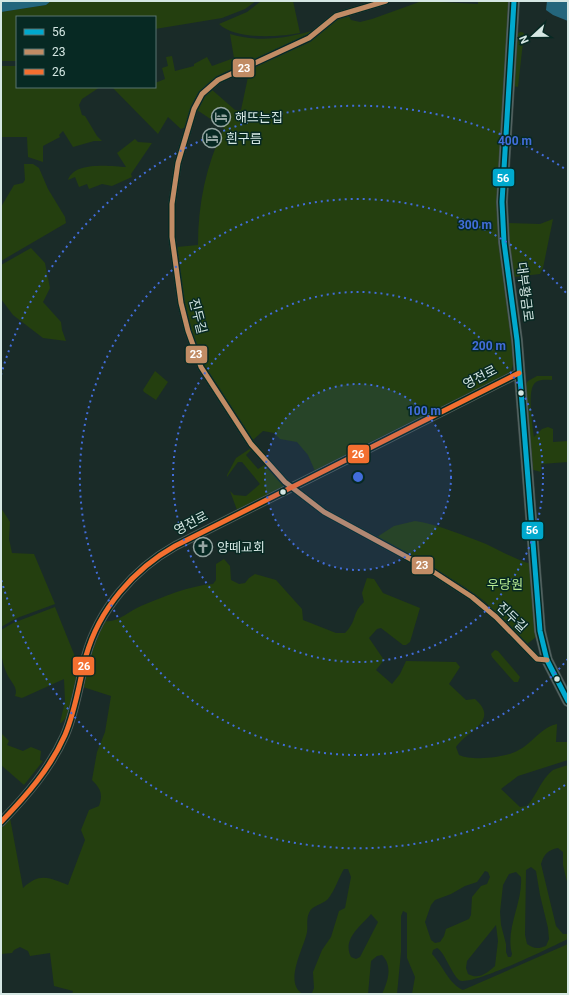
<svg xmlns="http://www.w3.org/2000/svg" width="569" height="995" font-family="Roboto,'Noto Sans KR',sans-serif">
  <style>
    .green { fill: #243f0f; fill-rule: evenodd }
    .water { fill: #24667c }
    .lines { fill: none; stroke-linecap: round; stroke-linejoin: round }
    .minor-casing { stroke: #374543; stroke-width: 8 }
    .tertiary-casing { stroke: #374543; stroke-width: 10 }
    .secondary-casing { stroke: #374543; stroke-width: 12 }
    .minor { stroke: #5c6966; stroke-width: 7 }
    .tertiary { stroke: #5c6966; stroke-width: 9 }
    .secondary { stroke: #526260; stroke-width: 11 }
    .bus-1-casing { stroke: #072923; stroke-width: 8 }
    .bus-2-casing { stroke: #072923; stroke-width: 8 }
    .bus-3-casing { stroke: #072923; stroke-width: 8 }
    .bus-1 { stroke: #00a9ce; stroke-width: 5 }
    .bus-2 { stroke: #c18c65; stroke-width: 5 }
    .bus-3 { stroke: #f46f30; stroke-width: 5 }
    .ring { fill: none; stroke: #426dda; stroke-width: 2; stroke-dasharray: 2 4 }
    .bus-dot { fill: #d5e7e3; stroke: #072923; stroke-width: 1.5 }
    .labels { text-anchor: middle; dominant-baseline: central; stroke-width: 3; stroke-linejoin: round; paint-order: stroke }
    .poi-label { font-size: 13px; fill: #d5e7e3; stroke: #072923; text-anchor: start }
    .street-label { font-size: 13px; fill: #d5e7e3; stroke: #072923 }
    .park-label { font-size: 13px; fill: #b6ea91; stroke: #072923 }
    .centre { fill: #426dda; stroke: #072923; stroke-width: 2 }
    .ring-label { font-size: 12px; text-anchor: middle; font-weight: bold; fill: #426dda; stroke: #072923; stroke-width: 3; stroke-linejoin: round; paint-order: stroke }
    .line-badge { stroke: #072923; stroke-width: 1.5 }
    .badge-label { font-size: 11px; text-anchor: middle; font-weight: bold; fill: #fff }
  </style>
  <rect width="100%" height="100%" fill="#1a2b28"/>
  <g class="green">
    <path d="M51,1H256L245,9L222,18L155,29V17H17V61H1V12L46,5Z"/>
    <path d="M261,1H293L300,33C279,37 236,40 219,24L247,12Z"/>
    <path d="M422,1L478,4V1H508L510,6L502,165L514,362L511,371L507,374L315,471L308,455L297,442L280,439L274,433L263,431L253,440C236,418 209,382 200,357C185,322 182,284 177,247L198,245C198,204 206,165 224,128L197,110L210,88L235,110H241L248,77L245,70L336,19L348,14L351,20L360,22L372,19Z"/>
    <path d="M318,29L315,32L212,80L201,90L186,127L181,129L168,117L158,134L112,87H155V83L165,79L162,68L168,66L166,57L172,56L175,71L194,66V64L207,57L212,66L234,58L230,34C260,43 289,38 318,29Z"/>
    <path d="M521,32L524,33L518,87L513,86L517,33Z"/>
    <path d="M1,66H17V87H100L82,99L79,105L82,115L85,116L97,136L102,141H94L73,147L63,131L59,135L60,137L43,146V162L28,157L27,137H1Z"/>
    <path d="M135,139L138,142L152,143L131,174L132,177L112,186L102,184L89,189L87,184L79,187L75,177L68,180C74,161 111,166 126,167L117,153Z"/>
    <path d="M24,164H33L39,168L48,189L65,217L66,223L1,261V207L14,185L23,183L25,180Z"/>
    <path d="M553,219L543,268L540,274L513,277L507,223L540,224Z"/>
    <path d="M31,248L45,263L50,288L43,302L61,322L62,330L66,341L43,338L13,315L1,299V265Z"/>
    <path d="M155,371L168,382L156,400L144,392L143,390Z"/>
    <path d="M537,376H552V380C547,380 541,379 536,382C526,388 533,426 534,437L542,429L548,427L553,429V442L568,441V462L541,464V472L530,469L525,385L528,381Z"/>
    <path d="M251,448L252,449L246,455L258,469L266,464L285,486L237,510L230,491L234,495L246,496L260,484L242,462H238L227,477V475L236,458Z"/>
    <path d="M1,508L10,522L9,539L12,553L34,554L55,604L17,618L1,627Z"/>
    <path d="M415,521C437,524 465,536 486,544C501,551 514,559 531,564L536,637L527,644L509,624L483,600L463,586L417,558L415,559L377,537L394,526Z"/>
    <path d="M224,559L230,566L231,580L239,584L245,583L249,578L255,574L276,580L302,609L303,620L336,633H345C358,620 351,614 364,602L362,593L367,578L374,579L383,593L420,608L410,642L406,645H403L381,628L377,629L369,638L384,660L376,670L392,684L400,674L406,661L456,662L460,667L449,684L466,700L475,699C500,721 468,730 456,747L459,755C472,761 504,758 517,751C532,744 541,727 557,724L556,742H568V760L518,776L501,789L520,807L527,806C537,795 541,779 553,770C557,768 563,767 568,765V886L563,865V852L558,848C548,850 544,854 541,864L556,926L563,934H568V939C553,946 469,988 459,980C451,973 444,951 437,948L433,950L432,954C443,966 449,984 463,990L568,944V994H412L415,977L407,958V913L403,911L401,916V952L397,994H382C388,981 393,966 382,955L377,956L371,961L368,994H308L312,993L314,988L313,972L322,950L331,937L339,911L345,908L351,877L348,869H344C338,879 335,890 328,899C322,905 312,905 309,913C306,919 308,926 307,932C304,948 283,983 303,994H72L73,991L54,986L50,953L30,956L28,951L20,947L14,950L12,953L1,954V828L10,818L23,888C40,872 49,878 68,885L85,840L81,830L89,810L99,806C103,794 101,789 92,780L97,752L105,732L111,696L83,687L93,646L105,621C118,623 129,611 141,606C165,596 188,586 213,584L216,580V564ZM531,867L536,871L540,895L548,928L549,939L546,946C538,949 534,949 527,944L525,935L526,870ZM485,871L488,872L490,877L487,884L481,886L472,897L471,915L469,919L446,929L444,936L440,942L435,943L431,940L425,922L431,905L435,900L451,894L465,886L477,882ZM516,872L521,877C523,903 505,928 512,954L511,957H508L506,952V944L501,925L500,912L503,885L509,874ZM371,914L378,922L360,957L356,959L351,957C342,939 360,927 371,914ZM496,925L498,941L495,966C487,973 479,980 468,974L466,968L467,961Z"/>
    <path d="M55,607L76,659L83,657L69,715L61,723H60L65,701L64,679L22,698L15,696C19,688 10,681 7,674C0,659 1,646 1,630L13,623Z"/>
    <path d="M495,650L498,651L520,677L518,682H514L492,657L491,654Z"/>
    <path d="M1,733L9,741L7,745L23,751L31,747L41,751L40,760L43,761L24,785L1,765Z"/>
  </g>
  <g class="water">
    <path d="M1,1H51L46,5L1,12Z"/>
    <path d="M547,1H568V21L553,15L546,10Z"/>
  </g>
  <g class="lines">
    <g class="minor-casing">
      <path id="minor" d="M386,1L336,16L309,38L218,80L202,94L194,109L178,163L172,204V237L181,303L188,331L201,367L251,444L285,482L324,512L429,569L472,597L496,617L537,659L547,660"/>
    </g>
    <g class="tertiary-casing">
      <path id="tertiary" d="M1,822C26,796 50,769 65,735C76,709 79,683 86,656C99,609 134,569 175,546L519,373"/>
    </g>
    <g class="secondary-casing">
      <path id="secondary" d="M514,1L502,202L504,242L517,340L540,631L547,660L568,701"/>
    </g>
    <use href="#minor" class="minor"/>
    <use href="#tertiary" class="tertiary"/>
    <use href="#secondary" class="secondary"/>
    <g class="bus-1-casing">
      <path id="bus-1" d="M514,1L502,202L504,242L517,340L540,631L547,660L568,701"/>
    </g>
    <g class="bus-2-casing">
      <path id="bus-2" d="M386,1L336,16L309,38L218,80L202,94L194,109L178,163L172,204V237L181,303L188,331L201,367L251,444L285,482L324,512L429,569L472,597L496,617L537,659L547,660"/>
    </g>
    <g class="bus-3-casing">
      <path id="bus-3" d="M1,822C26,796 50,769 65,735C76,709 79,683 86,656C99,609 134,569 175,546L519,373"/>
    </g>
    <use href="#bus-1" class="bus-1"/>
    <use href="#bus-2" class="bus-2"/>
    <use href="#bus-3" class="bus-3"/>
  </g>
  <circle cx="358" cy="477" r="93" fill="#426dda" fill-opacity=".12"/>
  <g class="ring">
    <circle cx="358" cy="477" r="93"/>
    <circle cx="358" cy="477" r="185"/>
    <path d="M568 659A278 278 0 1 1 568 295"/>
    <path d="M565 785A371 371 0 0 1 1 579M1 375A371 371 0 0 1 565 169"/>
  </g>
  <defs>
    <g id="hotel-ring" transform="scale(1)"><circle r="9.5" fill="#072923" stroke="#94a5a2" stroke-width="1.5"/><path d="M-6-4.5h1.5V1H6V5H4.5V3h-9V5H-6ZM-4 0a1.8 1.8 0 1 1 3.6 0ZM.5 0V-2.5h3Q6-2.5 6 0Z" fill="#94a5a2"/></g>
    <g id="church-ring" transform="scale(1)"><circle r="9.5" fill="#072923" stroke="#94a5a2" stroke-width="1.5"/><path d="M-1.2-6h2.4v3.5h3.3v2.4h-3.3V6h-2.4V-.1h-3.3v-2.4h3.3Z" fill="#94a5a2"/></g>
  </defs>
  <g fill-rule="evenodd">
    <use href="#hotel-ring" x="221" y="117"/>
    <use href="#hotel-ring" x="212" y="138"/>
    <use href="#church-ring" x="203" y="547"/>
  </g>
  <g class="bus-dot">
    <circle cx="521" cy="393" r="3.5"/>
    <circle cx="283" cy="492" r="3.5"/>
    <circle cx="557" cy="679" r="3.5"/>
  </g>
  <g class="labels">
    <g class="poi-label">
      <text x="235" y="117">해뜨는집</text>
      <text x="226" y="138">흰구름</text>
      <text x="217" y="547">양떼교회</text>
    </g>
    <g class="street-label">
      <text transform="translate(525 292) rotate(83)">대부황금로</text>
      <text transform="translate(198 316) rotate(76)">진두길</text>
      <text transform="translate(480 377) rotate(-27)">영전로</text>
      <text transform="translate(191 523) rotate(-27)">영전로</text>
      <text transform="translate(512 617) rotate(44)">진두길</text>
    </g>
    <g class="park-label">
      <text x="505" y="584">우당원</text>
    </g>
  </g>
  <circle cx="358" cy="477" r="6" class="centre"/>
  <g class="ring-label">
    <text x="515" y="145">400 m</text>
    <text x="475" y="229">300 m</text>
    <text x="489" y="350">200 m</text>
    <text x="424" y="415">100 m</text>
  </g>
  <g class="line-badge">
    <rect x="232" y="58" width="23" height="20" rx="4" fill="#c18c65"/>
    <rect x="492" y="168" width="23" height="19" rx="4" fill="#00a9ce"/>
    <rect x="185" y="345" width="23" height="19" rx="4" fill="#c18c65"/>
    <rect x="347" y="444" width="23" height="20" rx="4" fill="#f46f30"/>
    <rect x="521" y="521" width="23" height="19" rx="4" fill="#00a9ce"/>
    <rect x="411" y="556" width="23" height="19" rx="4" fill="#c18c65"/>
    <rect x="72" y="656" width="23" height="20" rx="4" fill="#f46f30"/>
  </g>
  <g class="badge-label">
    <text x="244" y="72">23</text>
    <text x="503" y="182">56</text>
    <text x="196" y="358">23</text>
    <text x="358" y="458">26</text>
    <text x="532" y="534">56</text>
    <text x="422" y="569">23</text>
    <text x="84" y="670">26</text>
  </g>
  <rect width="569" height="995" fill="none" stroke="#d5e7e3" stroke-width="4"/>
  <rect x="16" y="16" width="140" height="72" fill="#072923" stroke="#597570"/>
  <rect x="24" y="29" width="20" height="6" fill="#00a9ce" stroke="#597570"/>
  <text x="52" y="36" font-size="12" fill="#d5e7e3">56</text>
  <rect x="24" y="49" width="20" height="6" fill="#c18c65" stroke="#597570"/>
  <text x="52" y="56" font-size="12" fill="#d5e7e3">23</text>
  <rect x="24" y="69" width="20" height="6" fill="#f46f30" stroke="#597570"/>
  <text x="52" y="76" font-size="12" fill="#d5e7e3">26</text>
  <g transform="translate(533 36) rotate(248)" stroke="#072923" stroke-width="3" paint-order="stroke">
  <path d="M0-3L7 15L0 10L-7 15Z" fill="#d5e7e3"/>
  <text y="-6" font-size="11" font-weight="bold" text-anchor="middle" fill="#d5e7e3">N</text>
  </g>
</svg>
